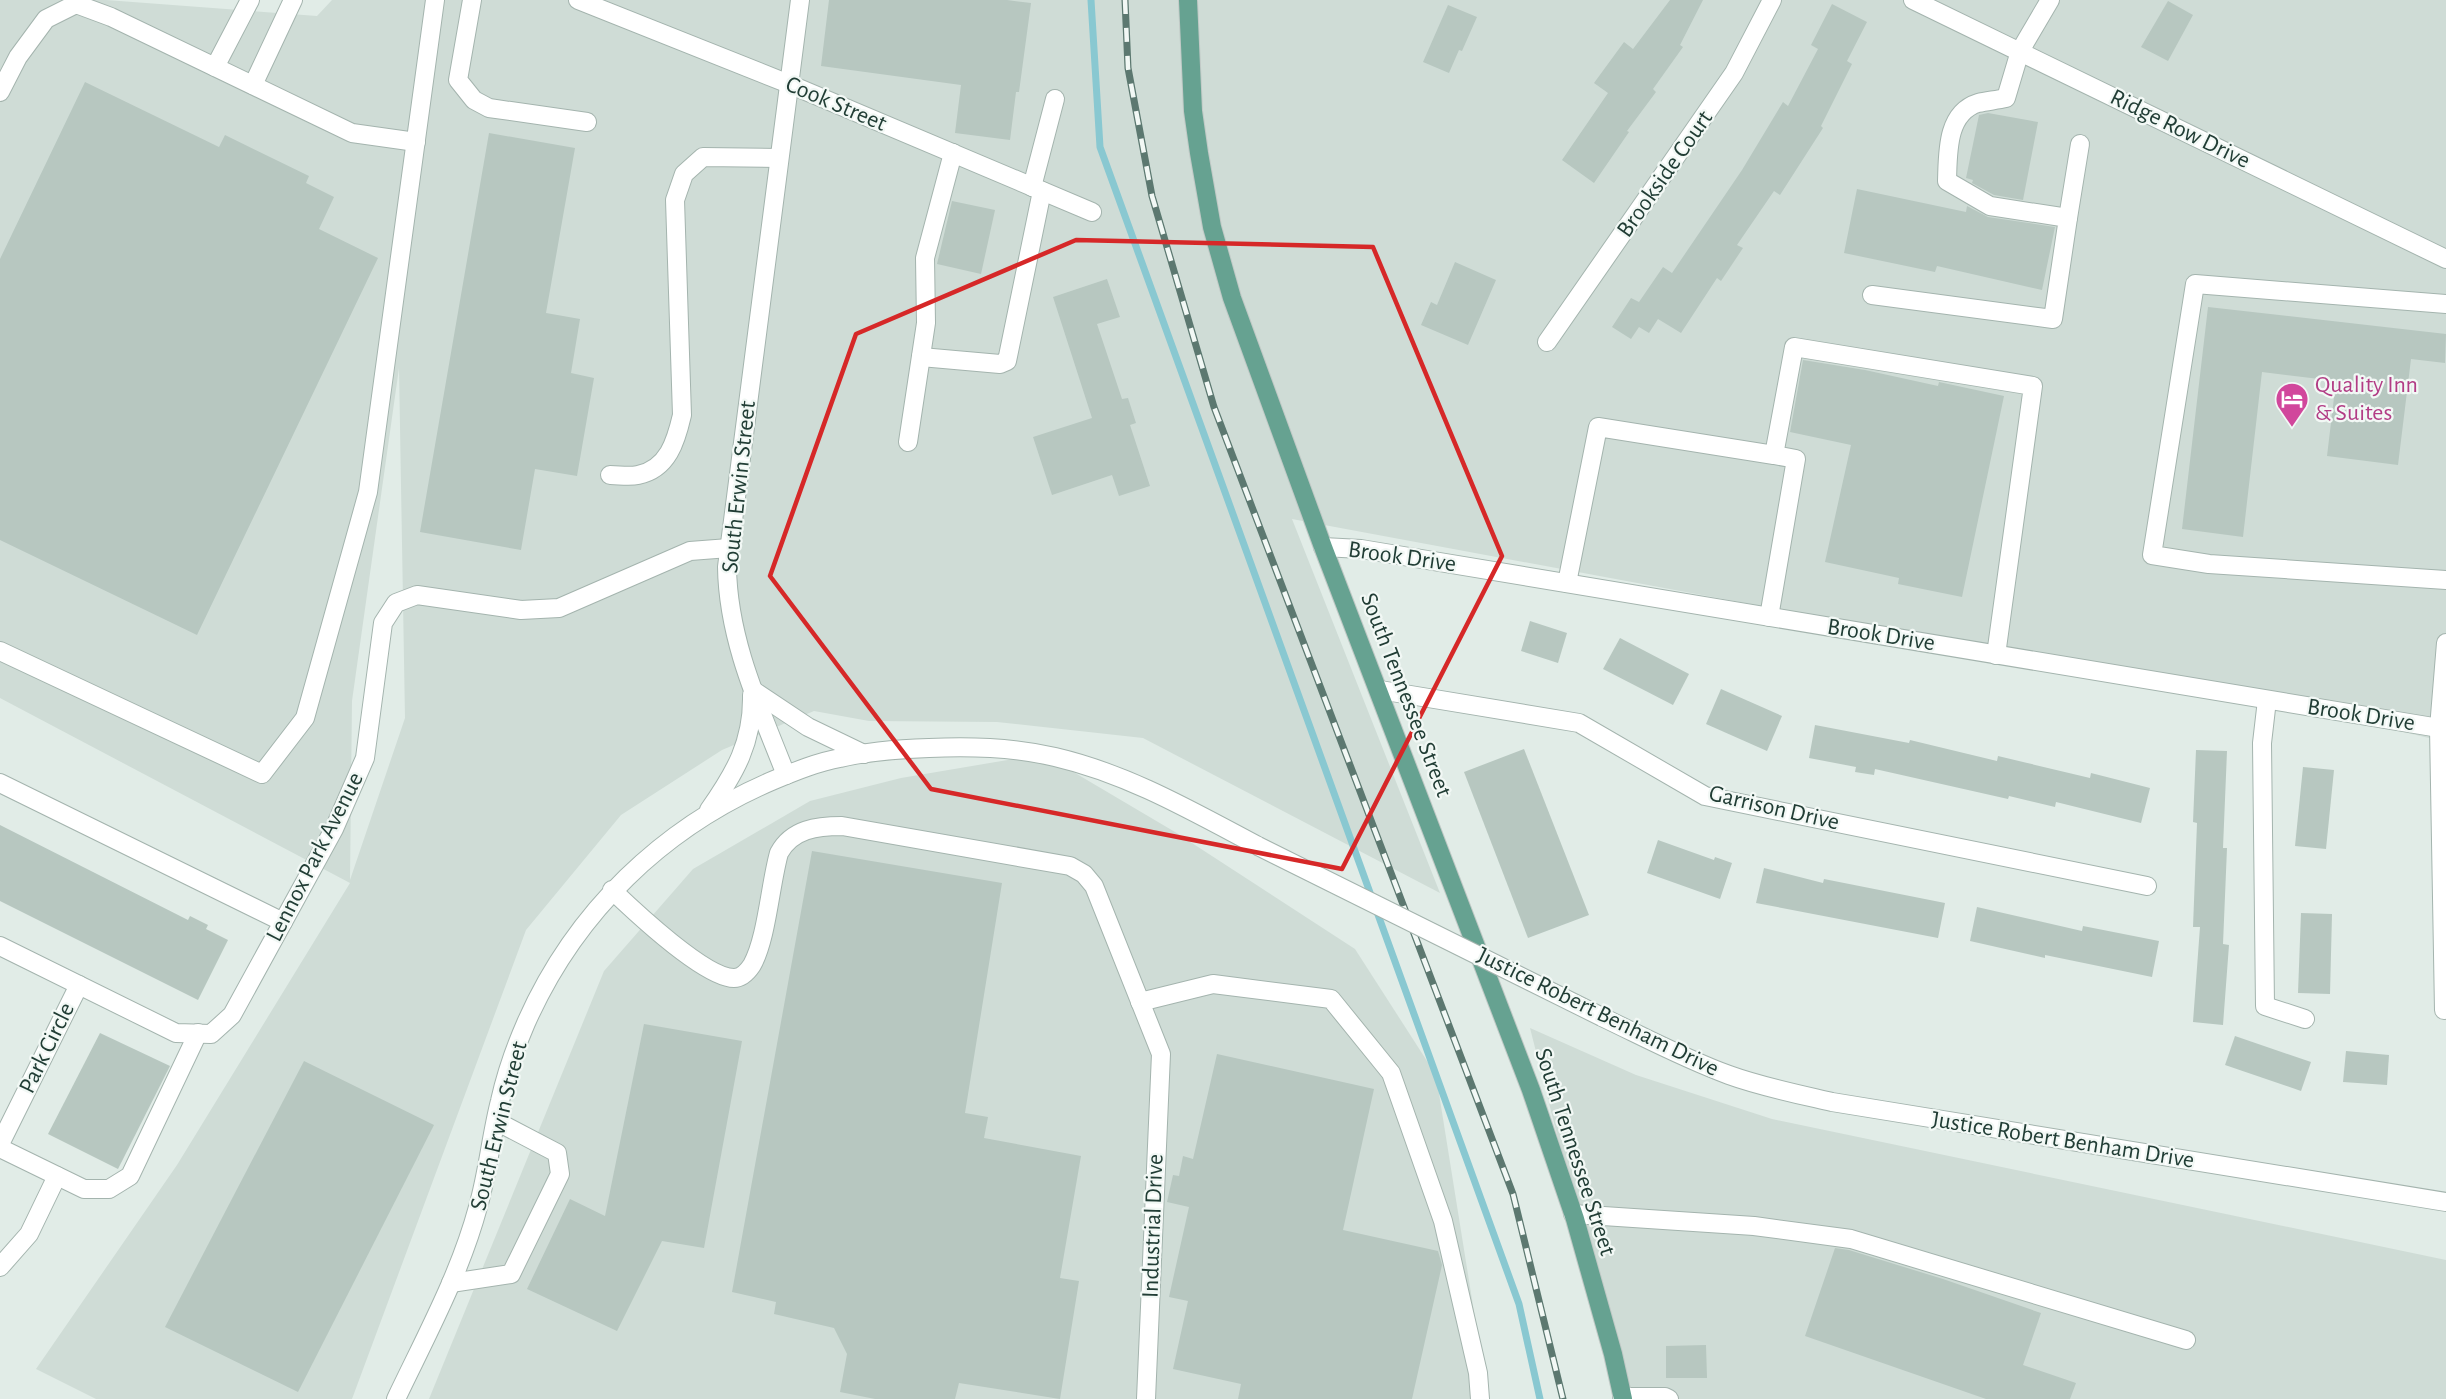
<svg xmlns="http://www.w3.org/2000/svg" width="2446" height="1399" font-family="'Alegreya Sans',sans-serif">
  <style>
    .built { fill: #cfdcd6; fill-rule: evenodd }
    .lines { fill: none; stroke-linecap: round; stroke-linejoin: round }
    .stream { stroke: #89c8d1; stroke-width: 7 }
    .building { fill: #b7c7c0 }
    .minor-casing { stroke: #a4b4ae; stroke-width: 20 }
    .major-casing { stroke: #c1c9c6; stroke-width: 20 }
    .minor { stroke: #fff; stroke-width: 18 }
    .major { stroke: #66a291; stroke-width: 18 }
    .rail-casing { stroke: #5c7870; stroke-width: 7 }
    .rail { stroke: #f2f8f5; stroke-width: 4.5; stroke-dasharray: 14; stroke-linecap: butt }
    .minor-bridge-casing { stroke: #a4b4ae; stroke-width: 20; stroke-linecap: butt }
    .minor-bridge { stroke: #fff; stroke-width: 18 }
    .marked { fill: none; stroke: #d62828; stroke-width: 4.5; stroke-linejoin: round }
    .labels { text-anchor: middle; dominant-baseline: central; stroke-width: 4.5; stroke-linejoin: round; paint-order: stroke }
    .street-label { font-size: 24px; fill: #213d35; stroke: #f2f8f5 }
    .hotel-label { font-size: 24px; fill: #b23c85; stroke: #f2f8f5; text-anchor: start }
  </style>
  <rect width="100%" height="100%" fill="#e1ece7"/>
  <g class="built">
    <path d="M0,0H106L317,16L332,0H2446V742L2267,700L1292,519L1440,893L1143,738L997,722L869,721L814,711L722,750L621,815L526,930L352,1399H96L36,1369L177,1165L350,883L0,698ZM399,368L405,718L350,880L352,701Z"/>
    <path d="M1043,754L1175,832L1355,949L1436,1075L1488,1399H429L604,971L693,869L810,801L901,778Z"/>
    <path d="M1530,1028L1636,1075L1772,1119L2446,1260V1399H1624Z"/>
  </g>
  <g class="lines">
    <path class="stream" d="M1091,0L1100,147L1519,1304L1540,1399"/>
  </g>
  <g class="building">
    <path d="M829,0H1007L1031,3L1019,92H1016L1010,140L955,133L961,85L821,66Z"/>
    <path d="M1670,0H1703L1680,45L1683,47L1653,89L1656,92L1627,131L1629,132L1594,183L1562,160L1608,93L1594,83L1624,42L1633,49Z"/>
    <path d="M2168,1L2193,15L2168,61L2141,47Z"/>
    <path d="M1832,4L1867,22L1847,61L1852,64L1821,126L1823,128L1780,195L1774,191L1737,245L1743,248L1721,281L1717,278L1681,333L1658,319L1649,333L1639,327L1631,339L1612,327L1631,298L1639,302L1663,267L1672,273L1742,170L1783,102L1788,106L1818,49L1811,45Z"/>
    <path d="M1448,5L1477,17L1462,51L1459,50L1449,73L1423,62Z"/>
    <path d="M85,82L219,147L225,135L309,176L306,183L334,197L319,229L378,258L197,635L0,540V259Z"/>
    <path d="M1988,113L2038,122L2023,200L1994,195L1972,183L1973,180L1966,178L1979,115Z"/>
    <path d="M489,133L575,148L546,313L580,319L571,373L594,378L577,476L535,469L521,550L420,532Z"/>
    <path d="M1857,189L1966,212L1967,206L1988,217L2055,227L2042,290L1937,266L1935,272L1844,253Z"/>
    <path d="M952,201L995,210L981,274L937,264Z"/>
    <path d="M1455,262L1496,280L1468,345L1421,325L1431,302L1437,305Z"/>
    <path d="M1107,279L1120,317L1097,324L1122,399L1128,398L1136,423L1130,425L1150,486L1119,496L1112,475L1052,495L1033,437L1092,418L1053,297Z"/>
    <path d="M2208,307L2446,334L2445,363L2411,359L2398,465L2327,456L2336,381L2262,372L2243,537L2182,529Z"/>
    <path d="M1803,360L1865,370L1938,386L1939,382L2004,396L1962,597L1898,584L1899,578L1825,562L1851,445L1790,432Z"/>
    <path d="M1530,621L1567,633L1558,663L1521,651Z"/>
    <path d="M1620,638L1689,674L1673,705L1603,669Z"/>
    <path d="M1721,689L1782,716L1767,751L1706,724Z"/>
    <path d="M1815,725L1909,743L1910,740L1997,761L1998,756L2090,778L2091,773L2150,788L2141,823L2056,802L2055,807L2009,796L2008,799L1875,769L1874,775L1855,772L1856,767L1809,758Z"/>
    <path d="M1524,749L1589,915L1528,938L1464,772Z"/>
    <path d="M2196,750L2227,751L2223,848H2227L2223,944L2229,945L2223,1025L2193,1022L2200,927H2193L2197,823L2193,822Z"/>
    <path d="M2303,767L2334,770L2326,849L2295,846Z"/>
    <path d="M0,825L188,920L190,916L208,925L206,929L228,940L198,1000L0,901Z"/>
    <path d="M1658,840L1714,860L1715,857L1732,863L1720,899L1647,873Z"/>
    <path d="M812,851L1002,883L965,1113L988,1117L984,1138L1081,1156L1060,1278L1079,1281L1060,1399L959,1383L955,1399H875L840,1392L847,1354L834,1328L774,1314L776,1302L732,1292Z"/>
    <path d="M1764,868L1823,883L1824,879L1945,903L1938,938L1756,903Z"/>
    <path d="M1977,907L2082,931L2083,926L2159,941L2152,977L2045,955V958L1970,941Z"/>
    <path d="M2301,913L2332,914L2330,994L2298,993Z"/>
    <path d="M644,1024L742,1041L704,1248L662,1241L617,1331L527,1289L570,1199L605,1216Z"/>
    <path d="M100,1033L170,1066L118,1169L48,1134Z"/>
    <path d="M2235,1036L2311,1062L2301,1091L2225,1065Z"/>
    <path d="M2346,1051L2389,1055L2387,1085L2343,1082Z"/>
    <path d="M1217,1054L1374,1089L1343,1230L1438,1251L1442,1265L1412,1399H1238L1241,1384L1173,1369L1188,1301L1169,1297L1189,1207L1167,1202L1173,1175L1179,1176L1183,1156L1193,1159Z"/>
    <path d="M304,1061L434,1125L298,1392L165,1327Z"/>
    <path d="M1835,1248L1849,1250L1943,1279L2041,1313L2023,1365L2076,1383L2070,1399H1986L1805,1336Z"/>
    <path d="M1706,1345L1707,1378H1666V1346Z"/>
  </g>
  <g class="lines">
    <g class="minor-casing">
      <g id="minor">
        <path d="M472,0L458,80L474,100L489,108L587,122"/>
        <path d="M578,0L789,84L1092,212"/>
        <path d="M1913,0L2446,259"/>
        <path d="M215,67L250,0"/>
        <path d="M253,85L293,0"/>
        <path d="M0,92L18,57L46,19L76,4L111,17L352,133L416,142"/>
        <path d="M1032,187L1055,99"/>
        <path d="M2068,218L2080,144"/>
        <path d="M1872,295L2053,319L2068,218L1990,206L1947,181C1948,154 1946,113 1978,103C1987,101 1997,100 2006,98L2020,51L2050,0"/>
        <path d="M2446,304L2195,284L2152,555L2209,564L2446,580"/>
        <path d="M1547,342L1734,73L1772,0"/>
        <path d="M921,357L1000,364L1007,361L1042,191"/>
        <path d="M908,442L926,323L925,258L953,153"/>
        <path d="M610,475C619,475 629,477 638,475C668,469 676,441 682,415L675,200L684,174L703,157L779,158"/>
        <path d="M1323,547L1361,549L2439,728"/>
        <path d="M1567,583L1598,427L1774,455"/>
        <path d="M1769,617L1796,459L1774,455L1794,347L2033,386L1996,655"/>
        <path d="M0,651L262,774L305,718L368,492L435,0"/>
        <path d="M1380,690L1579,723L1705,796L2147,886"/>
        <path d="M754,691L808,727L864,754"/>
        <path d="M2267,700L2262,743L2265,1006L2305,1019"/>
        <path d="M786,775C760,708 728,641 727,567L800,0"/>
        <path d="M0,783L283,922"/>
        <path d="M709,810C735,773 753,742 752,695"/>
        <path d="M612,890C635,912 705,978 734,978C742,978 748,971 752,965C767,938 770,885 779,853C792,829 817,826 842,826L1070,866L1084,874L1094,886L1161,1054L1146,1399"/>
        <path d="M0,946L176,1033L211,1034L232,1015L334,829L365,758L383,623L396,603L417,595L521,610L559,608L690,551L729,548"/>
        <path d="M1140,1002L1213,984L1331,999L1391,1073L1443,1221L1478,1373L1480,1399"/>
        <path d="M2444,1010L2439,728L2446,643"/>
        <path d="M1602,1017C1644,1037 1685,1059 1729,1075C1762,1087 1797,1094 1832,1102L2446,1202"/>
        <path d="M0,1144L79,985"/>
        <path d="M0,1148L84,1189H109L130,1176L198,1033"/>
        <path d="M1573,1214L1754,1226L1851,1239L2186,1340"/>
        <path d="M0,1267L29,1234L57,1176"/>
        <path d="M451,1283L511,1274L560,1174L557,1153L496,1121"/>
        <path d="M1622,1397H1665L1669,1399"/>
        <path d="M396,1399C426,1336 460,1274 478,1207C488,1172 491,1136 500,1101C506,1074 515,1048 526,1023C575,912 663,827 774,780C796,771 818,762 840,758C869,751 899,749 929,748C971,746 1013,747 1055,757C1128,774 1192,811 1258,846"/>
      </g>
    </g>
    <g class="major-casing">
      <path id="major" d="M1188,0L1193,111L1199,153L1212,227L1232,298L1323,547L1531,1090L1575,1219L1613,1354L1623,1399"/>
    </g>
    <use href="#minor" class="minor"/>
    <use href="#major" class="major"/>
    <g class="rail-casing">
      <path id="rail" d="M1125,0L1128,68L1152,196L1214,407L1513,1194L1563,1399"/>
    </g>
    <use href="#rail" class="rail"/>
    <g class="minor-bridge-casing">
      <path id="minor-bridge" d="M1258,846L1602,1017"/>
    </g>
    <use href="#minor-bridge" class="minor-bridge"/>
  </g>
  <path class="marked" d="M1076,240L1373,247L1502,556L1342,869L931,789L770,576L856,334Z"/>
  <defs>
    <g id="hotel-pin" transform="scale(1.725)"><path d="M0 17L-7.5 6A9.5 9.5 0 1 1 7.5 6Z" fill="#d1479c" stroke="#f2f8f5"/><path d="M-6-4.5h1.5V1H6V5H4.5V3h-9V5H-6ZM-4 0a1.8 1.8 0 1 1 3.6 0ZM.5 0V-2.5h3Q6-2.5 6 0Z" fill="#fff"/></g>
  </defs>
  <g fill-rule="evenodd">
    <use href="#hotel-pin" x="2292" y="399"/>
  </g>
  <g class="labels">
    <g class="street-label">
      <text transform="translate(836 104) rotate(23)">Cook Street</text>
      <text transform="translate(2180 129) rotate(26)">Ridge Row Drive</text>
      <text transform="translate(1665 174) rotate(-55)">Brookside Court</text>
      <text transform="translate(739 487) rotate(-84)">South Erwin Street</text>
      <text transform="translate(1402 557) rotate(8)">Brook Drive</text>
      <text transform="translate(1881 635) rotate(9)">Brook Drive</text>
      <text transform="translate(1406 695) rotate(69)">South Tennessee Street</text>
      <text transform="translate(2361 715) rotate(9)">Brook Drive</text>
      <text transform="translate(1774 808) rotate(13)">Garrison Drive</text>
      <text transform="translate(315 857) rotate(-63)">Lennox Park Avenue</text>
      <text transform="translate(1598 1012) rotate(26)">Justice Robert Benham Drive</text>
      <text transform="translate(47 1048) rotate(-64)">Park Circle</text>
      <text transform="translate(499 1126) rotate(-76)">South Erwin Street</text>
      <text transform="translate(2063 1140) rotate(9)">Justice Robert Benham Drive</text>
      <text transform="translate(1575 1152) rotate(72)">South Tennessee Street</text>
      <text transform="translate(1153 1226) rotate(-88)">Industrial Drive</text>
    </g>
    <g class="hotel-label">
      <text x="2315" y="385">Quality Inn<tspan x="2315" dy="28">&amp; Suites</tspan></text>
    </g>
  </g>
</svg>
